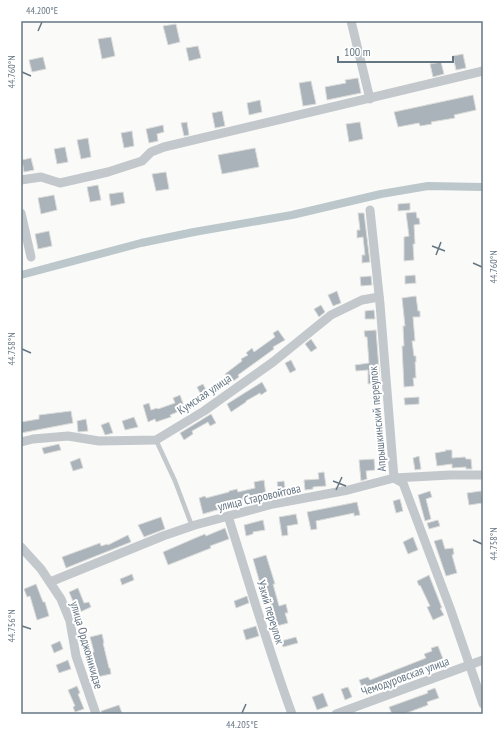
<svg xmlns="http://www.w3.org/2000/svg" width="504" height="735" font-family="'PT Sans Narrow',sans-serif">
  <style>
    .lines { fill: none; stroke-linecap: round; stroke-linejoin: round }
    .canal { stroke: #bbc7cb; stroke-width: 8 }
    .building { fill: #aab3b9; stroke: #dcdcda }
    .lane { stroke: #c3c8cc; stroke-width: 4.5 }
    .street { stroke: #c3c8cc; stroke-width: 9 }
    .ticks { fill: none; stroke: #657683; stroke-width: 1.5 }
    .labels { text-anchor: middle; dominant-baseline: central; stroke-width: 4; stroke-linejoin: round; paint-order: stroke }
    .street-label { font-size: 12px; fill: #657683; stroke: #fff }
    .neatline { fill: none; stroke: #657683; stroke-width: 1.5 }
    .ticks-label { font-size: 10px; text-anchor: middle; fill: #657683 }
  </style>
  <rect width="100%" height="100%" fill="#fafaf8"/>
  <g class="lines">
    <path class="canal" d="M21,275L141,243L194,232L292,215L381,194L428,186L483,187"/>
  </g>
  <g class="building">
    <path d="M176,24L180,42L168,45L163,26Z"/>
    <path d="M111,37L115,56L102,59L98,39Z"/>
    <path d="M198,46L201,58L189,61L186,48Z"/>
    <path d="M463,54L466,68L456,70L453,56Z"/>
    <path d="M43,57L46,69L32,72L29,60Z"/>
    <path d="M441,62L444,74L433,77L430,64Z"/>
    <path d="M358,78L361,93L327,100L325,87L346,83L345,80Z"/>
    <path d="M311,81L316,104L303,106L299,83Z"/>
    <path d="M473,95L476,110L454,115L455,118L431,122L432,124L420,126L419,123L398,127L394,112Z"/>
    <path d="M260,100L262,112L249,115L247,103Z"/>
    <path d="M222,111L225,126L215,128L212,113Z"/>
    <path d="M187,122L189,135L184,136L181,123Z"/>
    <path d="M360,122L363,139L349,142L346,124Z"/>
    <path d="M163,125L164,132L157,134L158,141L149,143L146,129Z"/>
    <path d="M132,131L134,146L124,148L121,133Z"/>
    <path d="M88,138L91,157L81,159L77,140Z"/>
    <path d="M65,147L68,162L57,164L54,149Z"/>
    <path d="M255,148L259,167L222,174L218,155Z"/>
    <path d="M31,158L34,170L24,172L22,160Z"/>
    <path d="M166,172L169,189L156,191L152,174Z"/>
    <path d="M98,185L101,200L90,202L87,187Z"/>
    <path d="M123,192L125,203L111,206L109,194Z"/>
    <path d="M54,195L57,210L41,214L38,198Z"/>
    <path d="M410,203V210L398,211V204Z"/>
    <path d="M416,212L417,218H419L420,224L414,225L415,244H413L414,260L404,261V237L409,236L406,213Z"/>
    <path d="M358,213H364L370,262L362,263V255H365L363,237L357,238V230H360Z"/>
    <path d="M49,231L52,246L38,249L35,234Z"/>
    <path d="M415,275L416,283L405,284V276Z"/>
    <path d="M371,276L372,285L361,286L360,277Z"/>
    <path d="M337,291L341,303L333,306L328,295Z"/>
    <path d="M416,296L418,311H420V317H413L415,341H412L414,356H416V362H415L416,378H413L414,386L404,387L402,346H404L403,326H405L402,298Z"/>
    <path d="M321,305L325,312L319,317L314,309Z"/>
    <path d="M374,310L375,319H365V311Z"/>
    <path d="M278,330L285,340L273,347L274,349L238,375L239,377L228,385L214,392L211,386L228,378L225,374L242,361L241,359L248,355L246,353L252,348L254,352L275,337L273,333Z"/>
    <path d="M376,330L380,382L368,384V370L356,371L355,365L369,363L367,337H365L364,331Z"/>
    <path d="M311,339L317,348L311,352L305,344Z"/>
    <path d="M291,360L296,370L290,373L285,363Z"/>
    <path d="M262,382L267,391L261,395L260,393L246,401V402L231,412L227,404Z"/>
    <path d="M203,384L208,394L202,397L197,387Z"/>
    <path d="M180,395L185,409L170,415L171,417L156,422L155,419L148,422L143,405L149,403L151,410L157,408L158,409L175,403L173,398Z"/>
    <path d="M419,397V404L405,405L404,398Z"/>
    <path d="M71,411L73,423L21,433V422L39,419V415Z"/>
    <path d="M211,414L216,423L210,426L208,422L192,431L193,434L184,440L180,433Z"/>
    <path d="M134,417L138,427L125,430L122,421Z"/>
    <path d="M86,419L88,431L78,432L77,421Z"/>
    <path d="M109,422L113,433L105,435L101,425Z"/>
    <path d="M59,444L61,450L44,454L42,448Z"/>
    <path d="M445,450H452V458L465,457L466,459H471L472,469H466V467L452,468V464L437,466L435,453L446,451Z"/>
    <path d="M419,456L421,469L415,470L413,458Z"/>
    <path d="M80,458L83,468L73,471L70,462Z"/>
    <path d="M374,459L375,470L366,471L367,479L361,481L359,460Z"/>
    <path d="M324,472L326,486L313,487V489L305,490L304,480L319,479L318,473Z"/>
    <path d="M264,480L266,496L250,499L240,502L241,503L203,514L199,498L205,496L206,498L229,492V491L237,489L238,492L255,488L254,482Z"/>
    <path d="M284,481L286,494L279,495L277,482Z"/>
    <path d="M430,491L432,497L426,499L431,519L425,521L418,495Z"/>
    <path d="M481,491L483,503L469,505L467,493Z"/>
    <path d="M400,499L403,511L396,513L393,501Z"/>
    <path d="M357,502L360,515L354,516V513L316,521L317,529L311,530L307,512Z"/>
    <path d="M296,514L298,524L287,526L288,535L282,536L279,517Z"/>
    <path d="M161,517L165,529L144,537L138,525Z"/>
    <path d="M263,520L265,530L253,532V534L246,536L244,525Z"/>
    <path d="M438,520L440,526L429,529L427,523Z"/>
    <path d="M225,528L229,539L210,546L211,548L168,565L163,552L193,539L205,534L206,536Z"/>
    <path d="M128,535L131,542L66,568L62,557L100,543L101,546L108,544V545Z"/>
    <path d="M413,537L418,550L408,554L403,542Z"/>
    <path d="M442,539L445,549L453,548L454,554L452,555L457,573L446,576L434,541Z"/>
    <path d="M266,555L275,584H273L279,606L286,604L288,613H285L288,623L277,626L270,604H268L263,587H261L253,559Z"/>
    <path d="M132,574L134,580L122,585L120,579Z"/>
    <path d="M429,575L442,608H440L444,615L433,620L427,607L430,606L420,585L419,586L417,581Z"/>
    <path d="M36,584L43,602H45L49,616L37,620L30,596L27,597L24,589Z"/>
    <path d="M78,588L84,603L89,602L91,607L78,613L69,592Z"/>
    <path d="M247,596L249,603L236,608L234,601Z"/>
    <path d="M256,626L259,636L246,640L243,630Z"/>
    <path d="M102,634L104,643H103L109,668H110L111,674L97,677L95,671H97L92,652H94L90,637Z"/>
    <path d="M296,637L298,643L283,647L281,641Z"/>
    <path d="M60,641L63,649L54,653L51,645Z"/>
    <path d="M438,646L445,664L364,692L359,680L368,677L370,680L426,658L424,654L432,651L431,648Z"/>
    <path d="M68,660L71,669L59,673L56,665Z"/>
    <path d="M77,686L80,693L78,694L84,709L75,712L73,707L75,706L68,690Z"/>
    <path d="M348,687L352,697L345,700L341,689Z"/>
    <path d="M435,688L439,698L427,702L428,705L404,714H392L389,707L428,693L427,691Z"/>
    <path d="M323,693L328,706L317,710L312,697Z"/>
    <path d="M119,705L122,713L117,714H102L101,711Z"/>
  </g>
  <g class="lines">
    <path class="lane" d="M156,440L175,481L192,526"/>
    <g class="street">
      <path d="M351,21L370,99"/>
      <path d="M21,180L41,177L60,183L108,172L142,161L151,152L164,147L483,71"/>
      <path d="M370,210L380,304L394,478L403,483L450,608L483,704"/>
      <path d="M21,213L31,257"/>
      <path d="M21,442L33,439L68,436L99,441L156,440L204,411L273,362L331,315L362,300L379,297"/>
      <path d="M228,516C249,582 268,649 292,714"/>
      <path d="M21,547L41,569L61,599L70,621L76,656L96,714"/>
      <path d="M50,582L163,536L195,525L273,504L348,490L394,478L450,475H483"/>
      <path d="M336,714L483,660"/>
    </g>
  </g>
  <path class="ticks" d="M38,31L42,22M22,72L31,76M432,246L445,251M436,255L441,242M473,263L482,267M22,349L31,353M333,481L346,486M336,490L342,477M473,540L482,544M22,626L31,629M242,713L246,704"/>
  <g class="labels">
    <g class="street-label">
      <text transform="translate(204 394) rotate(-34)">Кумская улица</text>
      <text transform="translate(377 419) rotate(-95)">Апрышкинский переулок</text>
      <text transform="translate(259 497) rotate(-13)">улица Старовойтова</text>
      <text transform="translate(271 612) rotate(73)">Узкий переулок</text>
      <text transform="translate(87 645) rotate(74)">улица Орджоникидзе</text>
      <text transform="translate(405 676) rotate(-20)">Чемодуровская улица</text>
    </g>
  </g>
  <rect width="504" height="735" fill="none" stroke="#ffffff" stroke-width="44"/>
  <path d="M338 56v6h115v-6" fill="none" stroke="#657683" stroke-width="2"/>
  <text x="344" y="56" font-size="12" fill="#657683" stroke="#ffffff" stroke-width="3" paint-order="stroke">100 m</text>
  <rect x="22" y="22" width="460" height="691" class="neatline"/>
  <g class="ticks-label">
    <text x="42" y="14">44.200°E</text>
    <text transform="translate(11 72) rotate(-90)" y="4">44.760°N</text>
    <text transform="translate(493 267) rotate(-90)" y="4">44.760°N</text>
    <text transform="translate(11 349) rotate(-90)" y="4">44.758°N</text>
    <text transform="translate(493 544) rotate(-90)" y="4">44.758°N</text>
    <text transform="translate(11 626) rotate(-90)" y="4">44.756°N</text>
    <text x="242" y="728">44.205°E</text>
  </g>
</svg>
